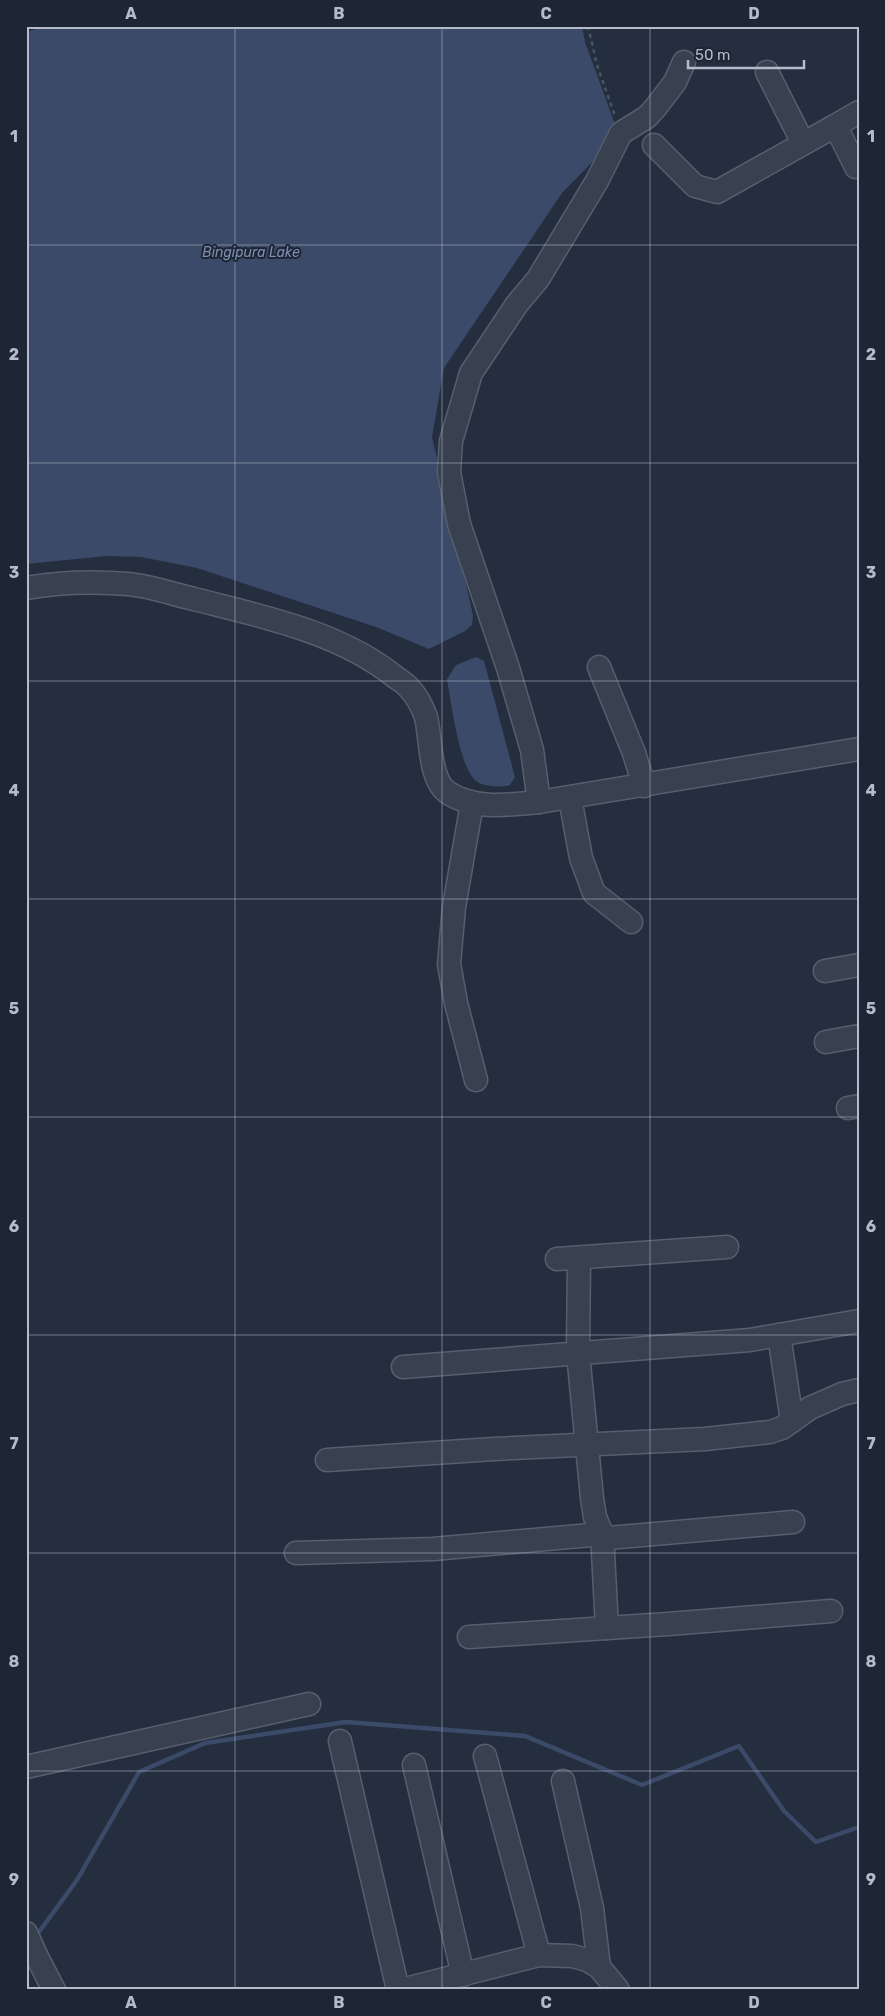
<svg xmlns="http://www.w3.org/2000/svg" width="885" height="2016" font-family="Rubik,sans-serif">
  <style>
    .water { fill: #3a4a68 }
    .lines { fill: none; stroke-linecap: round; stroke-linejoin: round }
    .stream { stroke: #3a4a68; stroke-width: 4.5 }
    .minor-casing { stroke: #575e6d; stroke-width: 25 }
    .path { stroke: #45585d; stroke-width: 2.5; stroke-dasharray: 4 4; stroke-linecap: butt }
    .minor { stroke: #39404f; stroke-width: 22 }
    .grid { fill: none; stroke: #b5bbca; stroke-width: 1; stroke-opacity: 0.55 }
    .labels { text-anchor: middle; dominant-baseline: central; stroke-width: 4; stroke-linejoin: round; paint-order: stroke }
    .water-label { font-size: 14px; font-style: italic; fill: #7c8eb2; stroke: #1e2534 }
    .neatline { fill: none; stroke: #b5bbca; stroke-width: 2 }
    .grid-label { font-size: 16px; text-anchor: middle; font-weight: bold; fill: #b5bbca }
  </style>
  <rect width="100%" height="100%" fill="#252e3f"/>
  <g class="water">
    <path d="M46,26H582L585,42L616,127L614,140L562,193L444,368L432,437L473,615L472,625L465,631L429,649L376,627L197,568L141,557L107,556L26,564V32Z"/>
    <path d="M476,657L484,661L515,777L510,785C500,788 481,787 474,779C459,763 451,702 447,679L456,665Z"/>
  </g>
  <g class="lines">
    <path class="stream" d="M39,1932L77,1880L139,1772L205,1743L346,1722L525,1736L642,1785L739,1746L784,1811L816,1842L859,1827"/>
    <g class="minor-casing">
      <g id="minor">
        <path d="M767,72L803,143"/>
        <path d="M833,127L859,112"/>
        <path d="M654,145L695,186L717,192L833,127L839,133L856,167H859"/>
        <path d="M26,588C60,582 93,581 128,584C151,586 172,594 194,599C261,616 339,632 394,676C399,680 405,683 409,688C417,696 422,706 426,717C431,737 429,779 447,792C473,810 509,805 539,802L859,749"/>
        <path d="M599,667L634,753L644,786"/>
        <path d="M570,798L581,858L594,893L631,922"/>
        <path d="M539,802L532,750L508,668L459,524L449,472L451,441L471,373L517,304L538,279L597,181L621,133L647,117L656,107L675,82L684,62"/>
        <path d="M472,803L454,907L449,964L456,1003L476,1080"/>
        <path d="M825,971L859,965"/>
        <path d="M826,1042L859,1036"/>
        <path d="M848,1108L859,1106"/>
        <path d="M579,1258L578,1353L592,1498L595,1517L602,1534L607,1628"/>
        <path d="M557,1259L727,1247"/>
        <path d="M779,1335L792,1421"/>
        <path d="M403,1367L750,1340L859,1321"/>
        <path d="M327,1460L494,1449L705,1439L770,1432L782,1428L810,1408L842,1394L859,1390"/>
        <path d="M296,1553L433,1549L602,1534L608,1538L793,1522"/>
        <path d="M469,1637L668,1624L831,1611"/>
        <path d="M340,1741L398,1990"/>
        <path d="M485,1756L539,1955"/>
        <path d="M414,1765L463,1975"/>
        <path d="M26,1767L309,1704"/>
        <path d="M563,1781L592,1908L599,1967"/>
        <path d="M26,1933L37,1957L54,1990"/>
        <path d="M401,1990L539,1955L572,1956L587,1960L599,1967L618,1990"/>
      </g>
    </g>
    <path class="path" d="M588,26L597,65L615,116"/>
    <use href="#minor" class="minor"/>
  </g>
  <path class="grid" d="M235,26V1990M442,26V1990M650,26V1990M26,245H859M26,463H859M26,681H859M26,899H859M26,1117H859M26,1335H859M26,1553H859M26,1771H859"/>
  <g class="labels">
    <g class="water-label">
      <text x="251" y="252">Bingipura Lake</text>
    </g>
  </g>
  <rect width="885" height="2016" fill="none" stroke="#1e2534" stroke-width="55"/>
  <path d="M688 60v8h116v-8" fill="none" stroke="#b5bbca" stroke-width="2.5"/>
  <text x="695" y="60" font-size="15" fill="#b5bbca" stroke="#1e2534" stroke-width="4" paint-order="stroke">50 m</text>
  <rect x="28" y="28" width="830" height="1960" class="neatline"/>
  <g class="grid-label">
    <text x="131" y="19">A</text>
    <text x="339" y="19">B</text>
    <text x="546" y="19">C</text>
    <text x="754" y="19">D</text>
    <text x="14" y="142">1</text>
    <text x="871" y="142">1</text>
    <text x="14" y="360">2</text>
    <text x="871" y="360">2</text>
    <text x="14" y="578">3</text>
    <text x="871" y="578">3</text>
    <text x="14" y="796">4</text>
    <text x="871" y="796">4</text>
    <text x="14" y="1014">5</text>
    <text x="871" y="1014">5</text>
    <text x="14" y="1232">6</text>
    <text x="871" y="1232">6</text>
    <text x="14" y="1449">7</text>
    <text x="871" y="1449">7</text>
    <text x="14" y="1667">8</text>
    <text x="871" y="1667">8</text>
    <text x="14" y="1885">9</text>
    <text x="871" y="1885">9</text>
    <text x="131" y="2008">A</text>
    <text x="339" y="2008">B</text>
    <text x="546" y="2008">C</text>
    <text x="754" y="2008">D</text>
  </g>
</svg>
